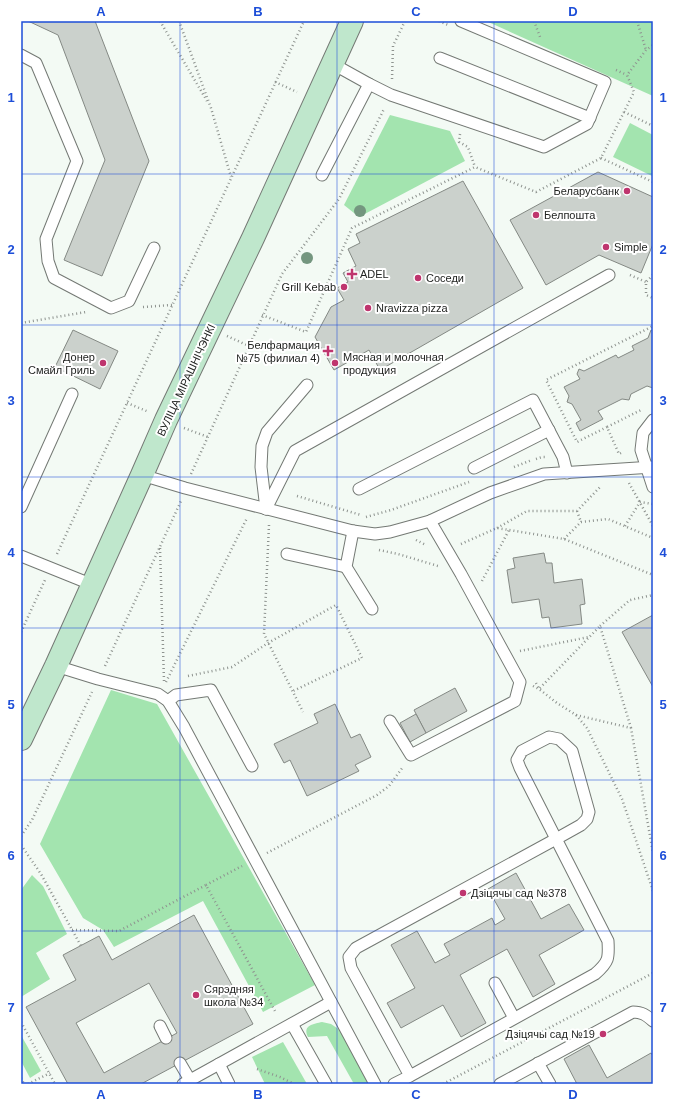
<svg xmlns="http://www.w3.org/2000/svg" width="674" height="1105" font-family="Helvetica,sans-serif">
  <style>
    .green { fill: #a3e4af }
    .building { fill: #cbd1cc; stroke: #848984; fill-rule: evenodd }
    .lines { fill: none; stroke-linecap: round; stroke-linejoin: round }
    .lane-casing { stroke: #747974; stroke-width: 13 }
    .secondary-casing { stroke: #747974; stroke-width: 24 }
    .path { stroke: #8e938f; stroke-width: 2.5; stroke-dasharray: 1 3; stroke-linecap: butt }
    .lane { stroke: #fff; stroke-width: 11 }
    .secondary { stroke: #bfe7cc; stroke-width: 22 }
    .tree { fill: #74967f }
    .grid { fill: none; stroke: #1d4ed8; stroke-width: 1; stroke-opacity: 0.55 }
    .poi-dot { fill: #bf356e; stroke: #fff; stroke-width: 1.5 }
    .labels { text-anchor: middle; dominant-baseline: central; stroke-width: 4; stroke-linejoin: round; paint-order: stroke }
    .poi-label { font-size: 11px; fill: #222422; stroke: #fff; text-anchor: start }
    .street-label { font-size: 11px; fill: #222422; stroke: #fff }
    .neatline { fill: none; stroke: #1d4ed8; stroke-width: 1.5 }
    .grid-label { font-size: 13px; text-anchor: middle; font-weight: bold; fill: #1d4ed8 }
  </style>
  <rect width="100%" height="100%" fill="#f3faf4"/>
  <g class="green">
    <path d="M486,21H653V96Z"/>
    <path d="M390,115L450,131L465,161L359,217L344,205Z"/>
    <path d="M630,123L653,135V175L652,176L613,157Z"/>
    <path d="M111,690L157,704L315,985L263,1012L203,901L114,947L103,930L83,918L40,844Z"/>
    <path d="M32,875L43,886L67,934L36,953L50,979L21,997V890Z"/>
    <path d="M322,1022L331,1024L340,1030L370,1084H354L327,1036L308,1037C302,1025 314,1024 322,1022Z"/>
    <path d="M21,1035L41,1071L30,1078L21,1061Z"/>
    <path d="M283,1042L307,1084H265L252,1057Z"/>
  </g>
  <g class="building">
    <path d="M28,21H95L149,161L102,276L64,260L105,160L58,35Z"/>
    <path d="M598,172L653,197V244L641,273L599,255L546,285L510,220Z"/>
    <path d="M463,181L523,288L380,370L369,350L334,370L315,337L331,307L344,300L337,288L348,282L343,273L356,266L348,249L360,243L356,234Z"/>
    <path d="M73,330L118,351L100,389L55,367Z"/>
    <path d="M651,330L653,331V388L647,386L631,394L629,400L622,399L598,411L603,419L580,431L576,423L581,420L572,404L567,402L569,396L564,387L580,379L577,374L579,369L584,371L616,355L618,358L634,350L632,346L648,338Z"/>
    <path d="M544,553L546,563H552L554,583L582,579L585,604L580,605L582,624L551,628L549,617L542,618L539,599L512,603L507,570L515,568L513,558Z"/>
    <path d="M653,615V687L622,632Z"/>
    <path d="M455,688L467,711L426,733L414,710Z"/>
    <path d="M335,704L351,738L360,734L371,757L355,765L359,771L307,796L290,760L284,763L274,744L318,723L314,714Z"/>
    <path d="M416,714L426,733L410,742L400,723Z"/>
    <path d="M516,873L541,919L569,904L584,930L539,955L555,984L533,997L507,949L460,975L486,1023L461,1037L443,1005L401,1028L387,1003L415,988L391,945L417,931L435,963L450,955L444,944L492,918L495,925L505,919L488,889Z"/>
    <path d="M194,915L253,1024L141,1084H68L26,1007L76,980L63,955L99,936L112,960ZM149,983L177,1033L104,1073L76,1023Z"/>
    <path d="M589,1045L607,1078L651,1053L653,1056V1083L577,1084L564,1059Z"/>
  </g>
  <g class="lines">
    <g class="lane-casing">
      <g id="lane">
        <path d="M21,55L36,63L77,161L46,239L48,261L54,278L111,308L129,301L154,248"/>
        <path d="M440,58L590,118"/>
        <path d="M369,84L391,95L544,147L587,124L605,82L461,21"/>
        <path d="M322,175L369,84L333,64"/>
        <path d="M653,420L643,433L641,450L653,487"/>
        <path d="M474,468L549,430"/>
        <path d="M142,475L185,488L353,531L375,534L390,532L430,521L490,493L544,474L653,467"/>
        <path d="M359,489L533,400L563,457L567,473"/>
        <path d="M21,507L72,394"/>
        <path d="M266,509L295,451L609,275"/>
        <path d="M266,509L261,467L262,446L267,432L307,385"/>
        <path d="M353,531L346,567L372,609"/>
        <path d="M287,554L346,567"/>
        <path d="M21,556L93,585"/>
        <path d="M56,666L98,679L158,694L168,701L184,727L375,1084"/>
        <path d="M168,701L176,695L211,690L252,766"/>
        <path d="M390,721L411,755L515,701L520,682L461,574L430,521"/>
        <path d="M495,983L514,1018"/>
        <path d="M292,1024L326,1084"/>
        <path d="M160,1026L166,1038"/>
        <path d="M180,1063L190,1080"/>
        <path d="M538,1063L550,1084"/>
        <path d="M219,1064L229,1084"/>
        <path d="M183,1084L331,1002"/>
        <path d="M394,1084L410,1076L351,968L349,957L356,948L556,839L581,825L587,819L589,812L572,751L559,739L549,737L522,751L517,760L520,768L608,941C609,958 609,962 595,974L410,1076"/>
        <path d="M500,1084L633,1012C642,1012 646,1015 653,1021"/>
      </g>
    </g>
    <g class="secondary-casing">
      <path id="secondary" d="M21,739L56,666L142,475L166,420L253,238L352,21"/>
    </g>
    <g class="path">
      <path d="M160,21L207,101"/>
      <path d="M179,21L211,108L231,177"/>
      <path d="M439,21L448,25"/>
      <path d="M534,21L540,37"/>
      <path d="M637,21L646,50"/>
      <path d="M616,70L627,75"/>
      <path d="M392,79L393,46L405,21"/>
      <path d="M275,82L297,92"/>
      <path d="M624,112L653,126"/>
      <path d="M460,134L459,142L468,147L475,167"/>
      <path d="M601,158L653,182"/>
      <path d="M630,275L646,282"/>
      <path d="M653,275L646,282V295L653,298"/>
      <path d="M143,307L172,305"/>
      <path d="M262,315L306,332L352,228L475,167L536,192L601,158L634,92L627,75L646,50L653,45"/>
      <path d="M21,323L86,312"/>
      <path d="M227,336L249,346"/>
      <path d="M127,403L149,412"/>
      <path d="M607,427L577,442L546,380L653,326"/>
      <path d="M184,428L208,437"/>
      <path d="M621,453L619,454L607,427L641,410"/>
      <path d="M536,459L542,457H547"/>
      <path d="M514,467L532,460"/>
      <path d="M191,474L282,274L339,199L384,109"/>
      <path d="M629,483L653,526"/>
      <path d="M297,496L361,515"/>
      <path d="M577,511L581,522"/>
      <path d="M366,517L391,510L469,482"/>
      <path d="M269,525L264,634L303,712"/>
      <path d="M625,526L640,502L653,504"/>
      <path d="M497,528L527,511H577L601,486"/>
      <path d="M564,539L581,522L608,519L653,538"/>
      <path d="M416,540L426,545"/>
      <path d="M461,544L497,528L564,539L653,575"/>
      <path d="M160,548L164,681"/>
      <path d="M379,550L398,554L438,566"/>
      <path d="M57,554L304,21"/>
      <path d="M482,581L509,530"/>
      <path d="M600,626L630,600L653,595"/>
      <path d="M21,632L45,580"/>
      <path d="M520,651L589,637"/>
      <path d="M105,666L181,501"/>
      <path d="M188,676L232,667L268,643L336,605L362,658L293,691"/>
      <path d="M166,682L247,518"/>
      <path d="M536,683L539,689L557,703L576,715L631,728L653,853"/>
      <path d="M533,686L539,689L600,626L631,728"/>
      <path d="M576,715L587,728L622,799L653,891"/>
      <path d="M21,836L32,820L92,692"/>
      <path d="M21,845L41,874L81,946"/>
      <path d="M267,853L377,795L389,786L403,767"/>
      <path d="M206,885L242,866"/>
      <path d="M72,930L119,931L206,885L275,1011"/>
      <path d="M21,1022L55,1084"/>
      <path d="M257,1069L280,1077L294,1084"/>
      <path d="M21,1078L24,1084"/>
      <path d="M28,1084L50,1073"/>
      <path d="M443,1084L653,973"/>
    </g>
    <use href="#lane" class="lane"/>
    <use href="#secondary" class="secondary"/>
  </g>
  <g class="tree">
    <circle cx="360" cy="211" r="6"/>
    <circle cx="307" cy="258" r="6"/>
  </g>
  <path class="grid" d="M180,21V1084M337,21V1084M494,21V1084M21,174H653M21,325H653M21,477H653M21,628H653M21,780H653M21,931H653"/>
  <g class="poi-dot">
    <circle cx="627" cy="191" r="4"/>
    <circle cx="536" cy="215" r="4"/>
    <circle cx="606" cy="247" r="4"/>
    <path d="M350 268h4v4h4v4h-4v4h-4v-4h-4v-4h4z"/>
    <circle cx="418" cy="278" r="4"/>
    <circle cx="344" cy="287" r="4"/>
    <circle cx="368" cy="308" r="4"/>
    <path d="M326 345h4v4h4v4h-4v4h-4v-4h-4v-4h4z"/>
    <circle cx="103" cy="363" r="4"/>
    <circle cx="335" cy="363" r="4"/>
    <circle cx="463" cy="893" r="4"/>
    <circle cx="196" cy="995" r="4"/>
    <circle cx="603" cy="1034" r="4"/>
  </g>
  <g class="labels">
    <g class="poi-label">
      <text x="619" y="191" text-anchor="end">Беларусбанк</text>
      <text x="544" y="215">Белпошта</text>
      <text x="614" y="247">Simple</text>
      <text x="360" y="274">ADEL</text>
      <text x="426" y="278">Соседи</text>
      <text x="336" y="287" text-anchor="end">Grill Kebab</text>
      <text x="376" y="308">Nravizza pizza</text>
      <text x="320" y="345" text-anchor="end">Белфармация<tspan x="320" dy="13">№75 (филиал 4)</tspan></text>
      <text x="95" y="357" text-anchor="end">Донер<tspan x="95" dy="13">Смайл Гриль</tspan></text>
      <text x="343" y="357">Мясная и молочная<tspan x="343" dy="13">продукция</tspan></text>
      <text x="471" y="893">Дзіцячы сад №378</text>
      <text x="204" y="989">Сярэдняя<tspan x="204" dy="13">школа №34</tspan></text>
      <text x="595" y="1034" text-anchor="end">Дзіцячы сад №19</text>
    </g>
    <g class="street-label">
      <text transform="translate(186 380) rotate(-65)">ВУЛІЦА МІРАШНІЧЭНКІ</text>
    </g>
  </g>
  <rect width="674" height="1105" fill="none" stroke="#ffffff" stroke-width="44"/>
  <rect x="22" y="22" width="630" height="1061" class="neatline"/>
  <g class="grid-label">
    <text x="101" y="16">A</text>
    <text x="258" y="16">B</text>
    <text x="416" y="16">C</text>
    <text x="573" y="16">D</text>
    <text x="11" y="102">1</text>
    <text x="663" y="102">1</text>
    <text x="11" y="254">2</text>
    <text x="663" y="254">2</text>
    <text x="11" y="405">3</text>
    <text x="663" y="405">3</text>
    <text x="11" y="557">4</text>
    <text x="663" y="557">4</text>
    <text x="11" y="709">5</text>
    <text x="663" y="709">5</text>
    <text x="11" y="860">6</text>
    <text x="663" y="860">6</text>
    <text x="11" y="1012">7</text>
    <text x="663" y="1012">7</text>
    <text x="101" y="1099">A</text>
    <text x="258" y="1099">B</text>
    <text x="416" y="1099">C</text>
    <text x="573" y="1099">D</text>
  </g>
</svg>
